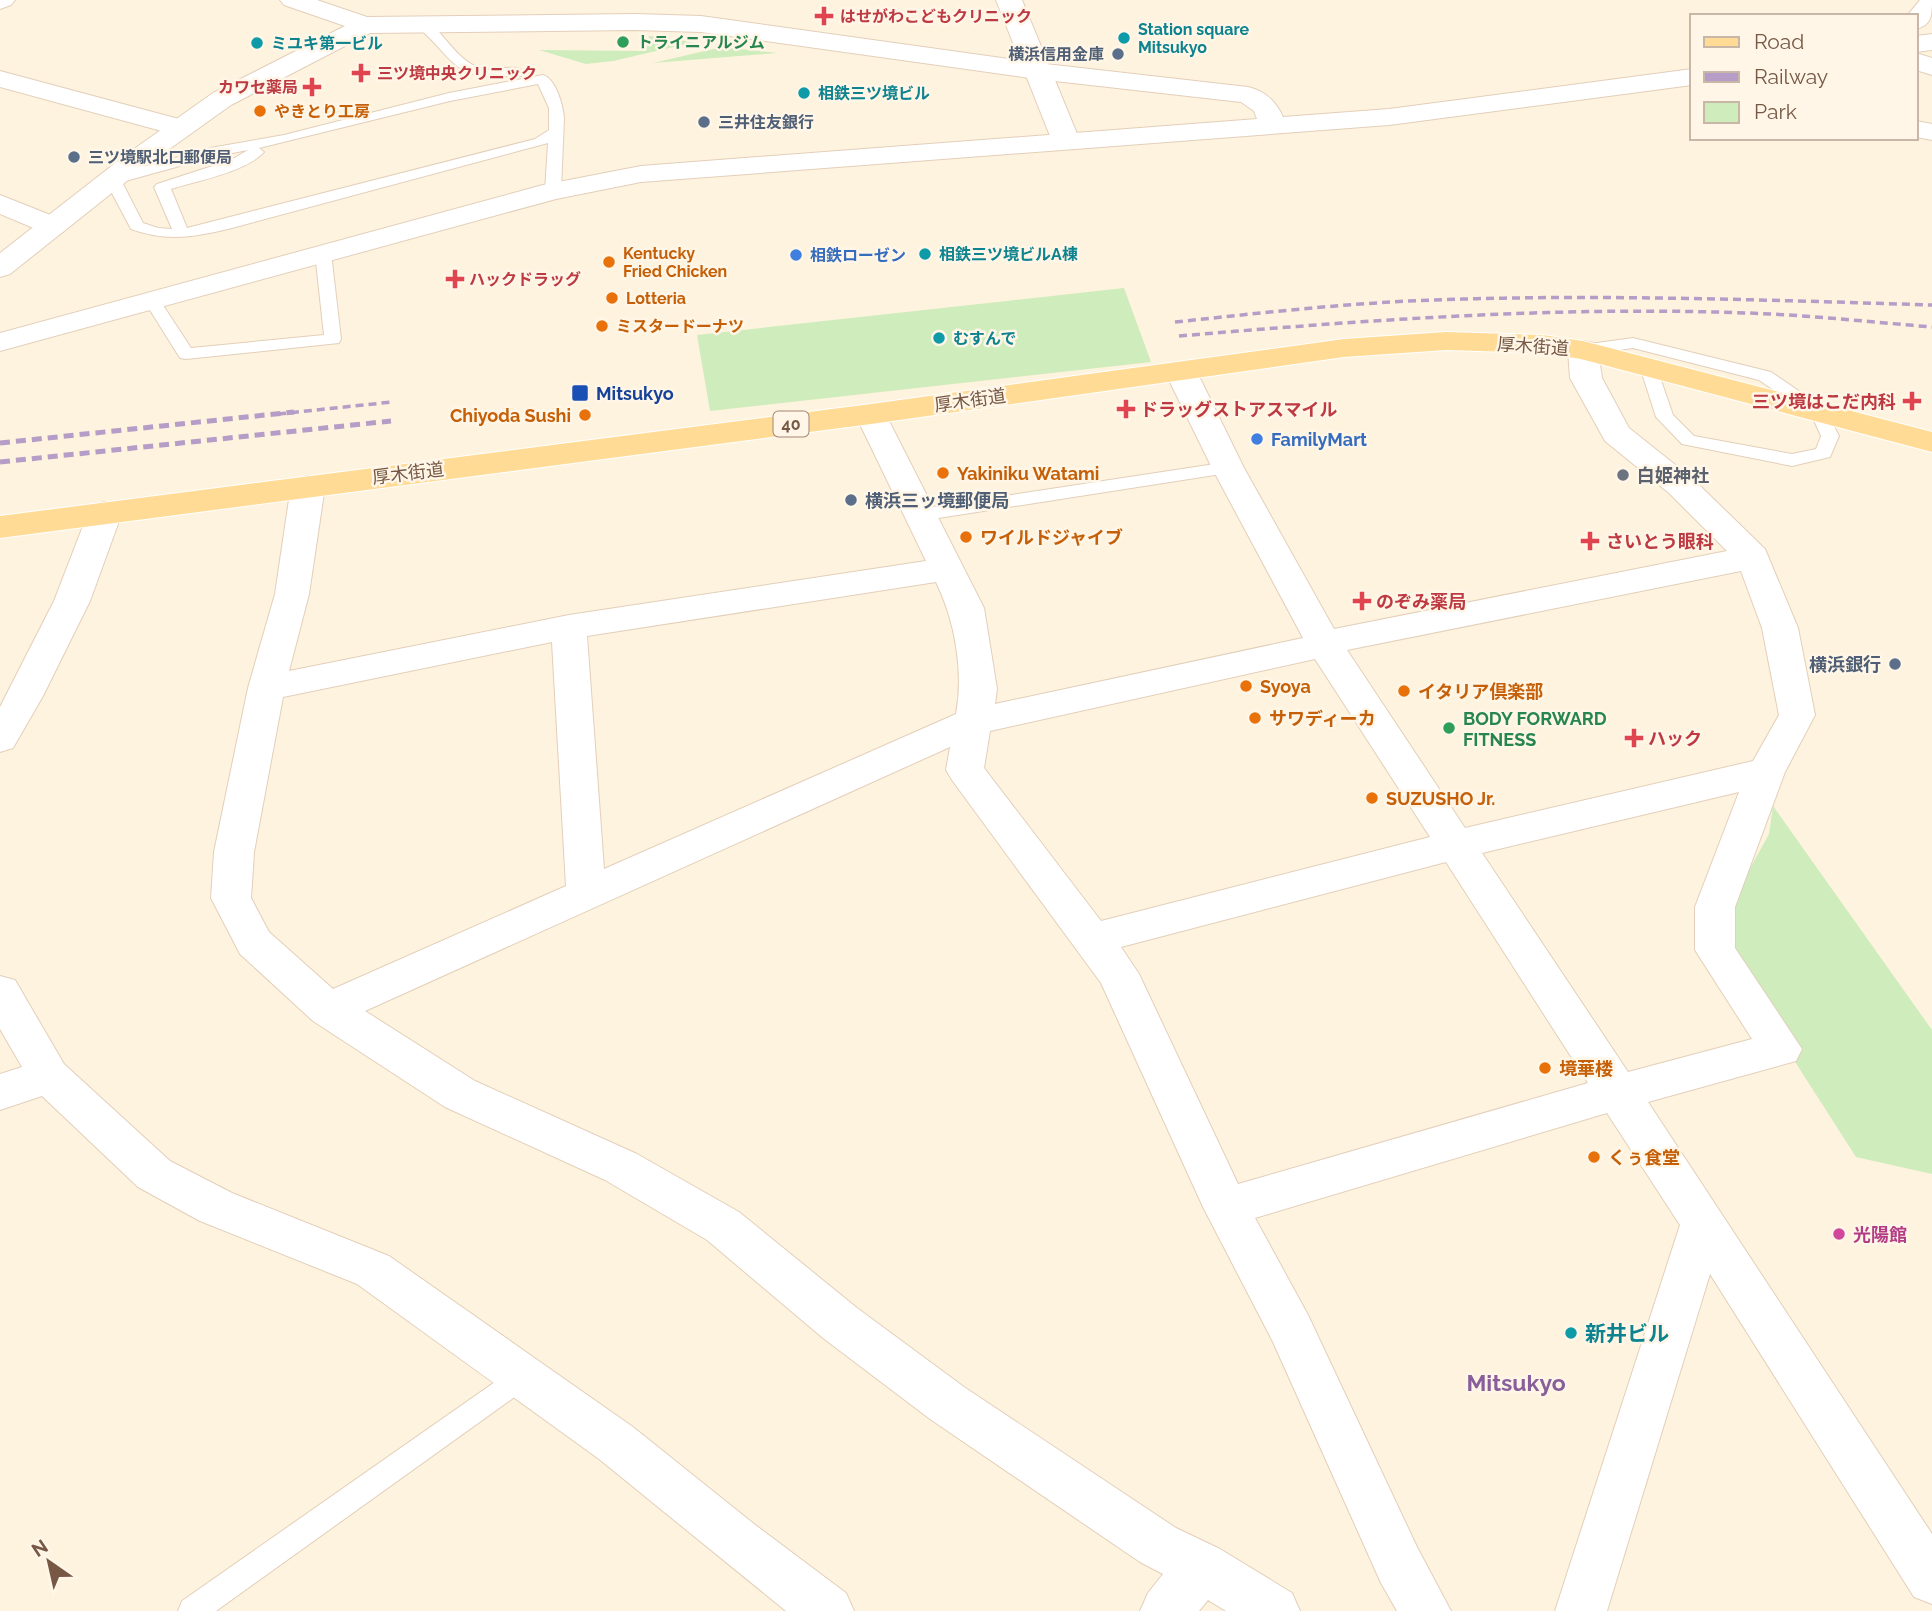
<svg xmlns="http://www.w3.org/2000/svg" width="1932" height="1611" font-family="Raleway,'Noto Sans JP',sans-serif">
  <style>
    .green { fill: #ceecbc }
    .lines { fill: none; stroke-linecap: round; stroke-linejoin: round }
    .service-casing { stroke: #e3cfba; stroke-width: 2 }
    .minor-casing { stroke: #e3cfba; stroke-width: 2 }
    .tertiary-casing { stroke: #e3cfba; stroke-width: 2 }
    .primary-casing { stroke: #fff; stroke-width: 2 }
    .service { fill: #fff; fill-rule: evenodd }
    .minor { fill: #fff; fill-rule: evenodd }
    .tertiary { fill: #fff; fill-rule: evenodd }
    .primary { fill: #ffdb95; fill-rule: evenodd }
    .rail-far1 { stroke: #b59dc7; stroke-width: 3.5; stroke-dasharray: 8 5; stroke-linecap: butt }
    .rail { stroke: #b59dc7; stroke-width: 5; stroke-dasharray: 10 6; stroke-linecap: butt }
    .health-dot { fill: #e0444e; stroke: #fff6e7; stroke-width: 2.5 }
    .culture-dot { fill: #0f9aa8; stroke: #fff6e7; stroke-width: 2.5 }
    .leisure-dot { fill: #2e9e5b; stroke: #fff6e7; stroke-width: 2.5 }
    .service-dot { fill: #5c6f8a; stroke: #fff6e7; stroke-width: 2.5 }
    .food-dot { fill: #e8710a; stroke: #fff6e7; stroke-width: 2.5 }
    .shop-dot { fill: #3f7fe0; stroke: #fff6e7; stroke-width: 2.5 }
    .transit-dot { fill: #1a4fb4; stroke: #fff6e7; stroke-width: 2.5 }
    .worship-dot { fill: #6b7280; stroke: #fff6e7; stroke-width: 2.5 }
    .hotel-dot { fill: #d1479c; stroke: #fff6e7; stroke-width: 2.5 }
    .labels { text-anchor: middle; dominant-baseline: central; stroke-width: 5; stroke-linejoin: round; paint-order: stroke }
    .far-health-label { font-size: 16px; font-weight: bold; fill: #be3a42; stroke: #fff6e7; text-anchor: start }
    .far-culture-label { font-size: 16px; font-weight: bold; fill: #0d838f; stroke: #fff6e7; text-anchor: start }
    .far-leisure-label { font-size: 16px; font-weight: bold; fill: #27864d; stroke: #fff6e7; text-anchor: start }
    .far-service-label { font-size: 16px; font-weight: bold; fill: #4e5e75; stroke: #fff6e7; text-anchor: start }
    .far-food-label { font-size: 16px; font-weight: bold; fill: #c56008; stroke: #fff6e7; text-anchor: start }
    .far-shop-label { font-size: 16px; font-weight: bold; fill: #366cbe; stroke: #fff6e7; text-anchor: start }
    .shield { fill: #fff6e7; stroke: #9f8776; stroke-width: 2 }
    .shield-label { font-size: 16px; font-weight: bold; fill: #765845 }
    .street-label { font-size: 18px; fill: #765845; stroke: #fff6e7 }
    .transit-label { font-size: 18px; font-weight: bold; fill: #164399; stroke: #fff6e7; text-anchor: start }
    .health-label { font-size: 18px; font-weight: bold; fill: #be3a42; stroke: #fff6e7; text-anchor: start }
    .food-label { font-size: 18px; font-weight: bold; fill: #c56008; stroke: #fff6e7; text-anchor: start }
    .shop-label { font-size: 18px; font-weight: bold; fill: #366cbe; stroke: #fff6e7; text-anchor: start }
    .worship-label { font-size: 18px; font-weight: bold; fill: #5b616d; stroke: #fff6e7; text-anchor: start }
    .service-label { font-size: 18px; font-weight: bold; fill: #4e5e75; stroke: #fff6e7; text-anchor: start }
    .leisure-label { font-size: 18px; font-weight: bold; fill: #27864d; stroke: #fff6e7; text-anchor: start }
    .hotel-label { font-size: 18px; font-weight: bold; fill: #b23c85; stroke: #fff6e7; text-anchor: start }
    .near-culture-label { font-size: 21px; font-weight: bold; fill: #0d838f; stroke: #fff6e7; text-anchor: start }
    .near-neighbourhood-label { font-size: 23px; font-weight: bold; fill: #885f9a; stroke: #fff6e7 }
  </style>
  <rect width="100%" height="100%" fill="#fef3de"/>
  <g class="green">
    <path d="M649,36L695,42L613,61L586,64L539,50L646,51Z"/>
    <path d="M722,47L777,53L653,63Z"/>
    <path d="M1124,288L1151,362L710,411L697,335Z"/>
    <path d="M1773,806L1932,1030V1174L1856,1157L1724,951L1729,915L1748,872L1769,834Z"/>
  </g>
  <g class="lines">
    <g class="service-casing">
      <g id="service">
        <path d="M425,22L430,23C446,37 458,60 479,68C494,74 513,61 526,73C520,79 514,76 506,76C453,79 455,60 420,29L418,26Z"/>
        <path d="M543,75C556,79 563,105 564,118L561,191L553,196L545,191L548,143L232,228C196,237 166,242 131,229L105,180L108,177L210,148L284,135L449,93ZM538,84L549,108V130L535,139L187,228L171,189C196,181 246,172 264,152L259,148L450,101ZM248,150L231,160L157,184L154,187L172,229L158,228L143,223L122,182L212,157Z"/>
        <path d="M323,248L331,253L341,339L339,343L186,359L180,358L143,299L145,296H157L191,348L324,335L315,253Z"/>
        <path d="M1633,338L1771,372L1825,409L1839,436L1830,457L1792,466L1682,444L1656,417L1640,367L1643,363H1655L1673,415L1694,436L1792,454L1816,449L1821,436L1812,416L1759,380L1633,348L1583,355L1575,350L1583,345Z"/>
        <path d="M1228,462L1237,468L1234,472L919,521L910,515L919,509Z"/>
        <path d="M521,1366L530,1370L534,1378L530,1386L216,1611H178L182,1601L512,1370Z"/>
      </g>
    </g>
    <g class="minor-casing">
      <g id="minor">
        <path d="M0,0H15L11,5L0,9Z"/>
        <path d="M996,0H1022L1080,141L1076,147L1066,149L1056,147L1052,141Z"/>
        <path d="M1920,0H1932C1932,15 1932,25 1916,29V16H1907Z"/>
        <path d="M1916,53L1932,58V75L1916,70Z"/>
        <path d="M0,71L190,122L194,128L190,134L180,136L0,87Z"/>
        <path d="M1916,121L1932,124V140L1916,137Z"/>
        <path d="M0,195L63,220L67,226L63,232L53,235L43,232L0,214Z"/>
        <path d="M1583,341L1594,343L1598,350L1602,378L1629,428L1693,479L1765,549L1798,628L1815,715L1785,772L1735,907V948L1802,1049L1796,1061L1648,1102L1932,1534V1604L1914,1597L1710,1274L1607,1611H1555L1680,1225L1607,1113L1255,1218L1308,1315L1417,1547L1451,1611H1397L1381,1583L1273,1342L1203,1207L1101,983L952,780L946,770L950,747L365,1011L475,1081L637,1154L739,1212L857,1308L964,1387L1176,1528L1220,1549L1292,1593L1300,1611H1226L1208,1600L1199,1611H1140L1148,1593L1163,1574L1140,1562L930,1419L823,1338L707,1240L605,1180L445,1107L313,1021L240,954L211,898L214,852L248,688L275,594L291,486L296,479L308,476L320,479L325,486L309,594L289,671L569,615L926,561L855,414L860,407L871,404L882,407L984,608L997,689L995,704L1303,638L1212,468L1165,372L1170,365L1181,363L1192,365L1197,372L1244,468L1334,629L1727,551L1669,493L1605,441L1570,378L1568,350L1572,343ZM1741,571L1762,628L1779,715L1753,761L1465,828L1347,650ZM936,582C955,621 964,671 956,714L604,869L587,636ZM552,642L566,886L333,989L269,932L251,898L254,852L283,697ZM1315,659L1430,837L1101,921L984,768L990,731ZM1739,792L1695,907V950L1752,1039L1628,1072L1482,853ZM1446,862L1588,1083L1238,1184L1139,974L1121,947Z"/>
        <path d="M105,502L117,505L122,513L90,601L43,696L13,748L0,752V707L54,601L88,513L93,505Z"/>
        <path d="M0,976L15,980L64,1064L170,1161L232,1193L389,1256L633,1427L754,1524L846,1593L854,1611H786L599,1459L357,1284L200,1221L138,1187L42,1096L0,1110V1074L22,1067L0,1029Z"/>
      </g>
    </g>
    <g class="tertiary-casing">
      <g id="tertiary">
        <path d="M280,0H317L367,17L635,14L701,16L1037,63L1248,87C1265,91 1276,101 1283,117L1389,109L1692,69V85L1389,125L641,182L556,199L0,351V333L543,185L641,166L1257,119L1254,111L1241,102L1037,79L701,32L635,30L370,33L231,105L147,165L10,274L0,277V253L127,154L213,93L345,26L284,5Z"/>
        <path d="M1932,34V50L1916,52V36Z"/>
      </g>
    </g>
    <g class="primary-casing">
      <path id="primary" d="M1446,332L1543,335L1583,341L1932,432V452L1581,359L1543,353L1446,350L1344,357L871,424L0,538V516L871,404L1344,339Z"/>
    </g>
    <use href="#service" class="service"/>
    <use href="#minor" class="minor"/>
    <use href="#tertiary" class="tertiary"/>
    <use href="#primary" class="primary"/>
    <g class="rail-far1">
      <path d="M1175,322C1261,313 1347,303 1434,300C1600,294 1766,300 1932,305"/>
      <path d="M1179,336C1368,320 1557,306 1747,313C1808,315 1870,322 1932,327"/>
      <path d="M278,414L392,402"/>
    </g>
    <g class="rail">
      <path d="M0,443L294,412"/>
      <path d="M0,462L391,421"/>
    </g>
  </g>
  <g class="health-dot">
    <path d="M820.5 5.5h7v7h7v7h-7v7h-7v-7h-7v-7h7z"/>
    <path d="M357.5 62.5h7v7h7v7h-7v7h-7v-7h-7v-7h7z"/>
    <path d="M308.5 76.5h7v7h7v7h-7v7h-7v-7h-7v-7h7z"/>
    <path d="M451.5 268.5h7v7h7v7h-7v7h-7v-7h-7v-7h7z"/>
    <path d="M1908.5 390.5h7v7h7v7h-7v7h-7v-7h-7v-7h7z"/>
    <path d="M1122.5 398.5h7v7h7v7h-7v7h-7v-7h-7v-7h7z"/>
    <path d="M1586.5 530.5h7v7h7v7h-7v7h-7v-7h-7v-7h7z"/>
    <path d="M1358.5 590.5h7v7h7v7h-7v7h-7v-7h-7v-7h7z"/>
    <path d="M1630.5 727.5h7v7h7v7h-7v7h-7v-7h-7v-7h7z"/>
  </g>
  <g class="culture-dot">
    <circle cx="1124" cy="38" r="7"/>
    <circle cx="257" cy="43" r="7"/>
    <circle cx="804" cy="93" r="7"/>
    <circle cx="925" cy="254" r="7"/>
    <circle cx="939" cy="338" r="7"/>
    <circle cx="1571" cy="1333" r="7"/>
  </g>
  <g class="leisure-dot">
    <circle cx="623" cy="42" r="7"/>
    <circle cx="1449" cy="728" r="7"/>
  </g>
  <g class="service-dot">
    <circle cx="1118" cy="54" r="7"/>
    <circle cx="704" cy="122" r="7"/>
    <circle cx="74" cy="157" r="7"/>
    <circle cx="851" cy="500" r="7"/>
    <circle cx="1895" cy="664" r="7"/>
  </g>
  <g class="food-dot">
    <circle cx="260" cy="111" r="7"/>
    <circle cx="609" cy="262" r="7"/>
    <circle cx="612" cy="298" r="7"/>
    <circle cx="602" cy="326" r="7"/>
    <circle cx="585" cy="415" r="7"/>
    <circle cx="943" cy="473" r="7"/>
    <circle cx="966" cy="537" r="7"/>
    <circle cx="1246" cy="686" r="7"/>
    <circle cx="1404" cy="691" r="7"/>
    <circle cx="1255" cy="718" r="7"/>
    <circle cx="1372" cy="798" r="7"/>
    <circle cx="1545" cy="1068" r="7"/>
    <circle cx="1594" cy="1157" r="7"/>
  </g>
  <g class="shop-dot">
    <circle cx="796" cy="255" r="7"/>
    <circle cx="1257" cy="439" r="7"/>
  </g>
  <rect class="transit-dot" x="571" y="384" width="18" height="18" rx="3.5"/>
  <circle class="worship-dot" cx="1623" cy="475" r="7"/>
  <circle class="hotel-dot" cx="1839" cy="1234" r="7"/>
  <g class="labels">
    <g class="far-health-label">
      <text x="840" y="16">はせがわこどもクリニック</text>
      <text x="377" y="73">三ツ境中央クリニック</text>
      <text x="298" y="87" text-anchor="end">カワセ薬局</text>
      <text x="469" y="279">ハックドラッグ</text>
    </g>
    <g class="far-culture-label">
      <text x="1138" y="29">Station square<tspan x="1138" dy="18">Mitsukyo</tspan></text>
      <text x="271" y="43">ミユキ第一ビル</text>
      <text x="818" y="93">相鉄三ツ境ビル</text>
      <text x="939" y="254">相鉄三ツ境ビルA棟</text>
      <text x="953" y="338">むすんで</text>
    </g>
    <g class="far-leisure-label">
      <text x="637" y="42">トライニアルジム</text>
    </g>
    <g class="far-service-label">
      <text x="1104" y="54" text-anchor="end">横浜信用金庫</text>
      <text x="718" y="122">三井住友銀行</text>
      <text x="88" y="157">三ツ境駅北口郵便局</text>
    </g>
    <g class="far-food-label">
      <text x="274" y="111">やきとり工房</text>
      <text x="623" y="253">Kentucky<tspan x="623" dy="18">Fried Chicken</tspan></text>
      <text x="626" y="298">Lotteria</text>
      <text x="616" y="326">ミスタードーナツ</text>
    </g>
    <g class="far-shop-label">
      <text x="810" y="255">相鉄ローゼン</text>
    </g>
    <rect class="shield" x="773.5" y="411.5" width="35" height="25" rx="5"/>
    <g class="shield-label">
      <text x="791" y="424">40</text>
    </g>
    <g class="street-label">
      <text transform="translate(1533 346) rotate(4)">厚木街道</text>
      <text transform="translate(970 400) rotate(-8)">厚木街道</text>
      <text transform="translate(408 473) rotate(-7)">厚木街道</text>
    </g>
    <g class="transit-label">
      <text x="596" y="393">Mitsukyo</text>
    </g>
    <g class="health-label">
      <text x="1896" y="401" text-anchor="end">三ツ境はこだ内科</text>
      <text x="1140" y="409">ドラッグストアスマイル</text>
      <text x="1606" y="541">さいとう眼科</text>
      <text x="1376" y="601">のぞみ薬局</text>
      <text x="1648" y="738">ハック</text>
    </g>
    <g class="food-label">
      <text x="571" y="415" text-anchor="end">Chiyoda Sushi</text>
      <text x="957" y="473">Yakiniku Watami</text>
      <text x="980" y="537">ワイルドジャイブ</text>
      <text x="1260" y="686">Syoya</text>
      <text x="1418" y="691">イタリア倶楽部</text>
      <text x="1269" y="718">サワディーカ</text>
      <text x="1386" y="798">SUZUSHO Jr.</text>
      <text x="1559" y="1068">境華楼</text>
      <text x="1608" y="1157">くぅ食堂</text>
    </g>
    <g class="shop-label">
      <text x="1271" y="439">FamilyMart</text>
    </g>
    <g class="worship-label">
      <text x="1637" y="475">白姫神社</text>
    </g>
    <g class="service-label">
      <text x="865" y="500">横浜三ッ境郵便局</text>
      <text x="1881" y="664" text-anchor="end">横浜銀行</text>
    </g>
    <g class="leisure-label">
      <text x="1463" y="718">BODY FORWARD<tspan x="1463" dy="21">FITNESS</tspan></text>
    </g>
    <g class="hotel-label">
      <text x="1853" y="1234">光陽館</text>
    </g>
    <g class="near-culture-label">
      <text x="1585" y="1333">新井ビル</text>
    </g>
    <g class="near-neighbourhood-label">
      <text x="1516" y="1382">Mitsukyo</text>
    </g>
  </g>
  <rect x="1690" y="14" width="228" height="126" fill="#fff6e7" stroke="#c8b7a6" stroke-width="2"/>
  <rect x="1704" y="37" width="35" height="10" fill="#ffdb95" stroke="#c8b7a6" stroke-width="2"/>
  <text x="1754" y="49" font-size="21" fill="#765845">Road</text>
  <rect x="1704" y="72" width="35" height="10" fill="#b59dc7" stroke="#c8b7a6" stroke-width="2"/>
  <text x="1754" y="84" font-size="21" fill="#765845">Railway</text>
  <rect x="1704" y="102" width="35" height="21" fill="#ceecbc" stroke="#c8b7a6" stroke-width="2"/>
  <text x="1754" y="119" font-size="21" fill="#765845">Park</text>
  <g transform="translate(49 1562) rotate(326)" stroke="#fff6e7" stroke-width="5" paint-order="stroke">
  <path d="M0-5L12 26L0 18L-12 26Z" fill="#765845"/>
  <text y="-10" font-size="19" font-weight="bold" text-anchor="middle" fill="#765845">N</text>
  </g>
</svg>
